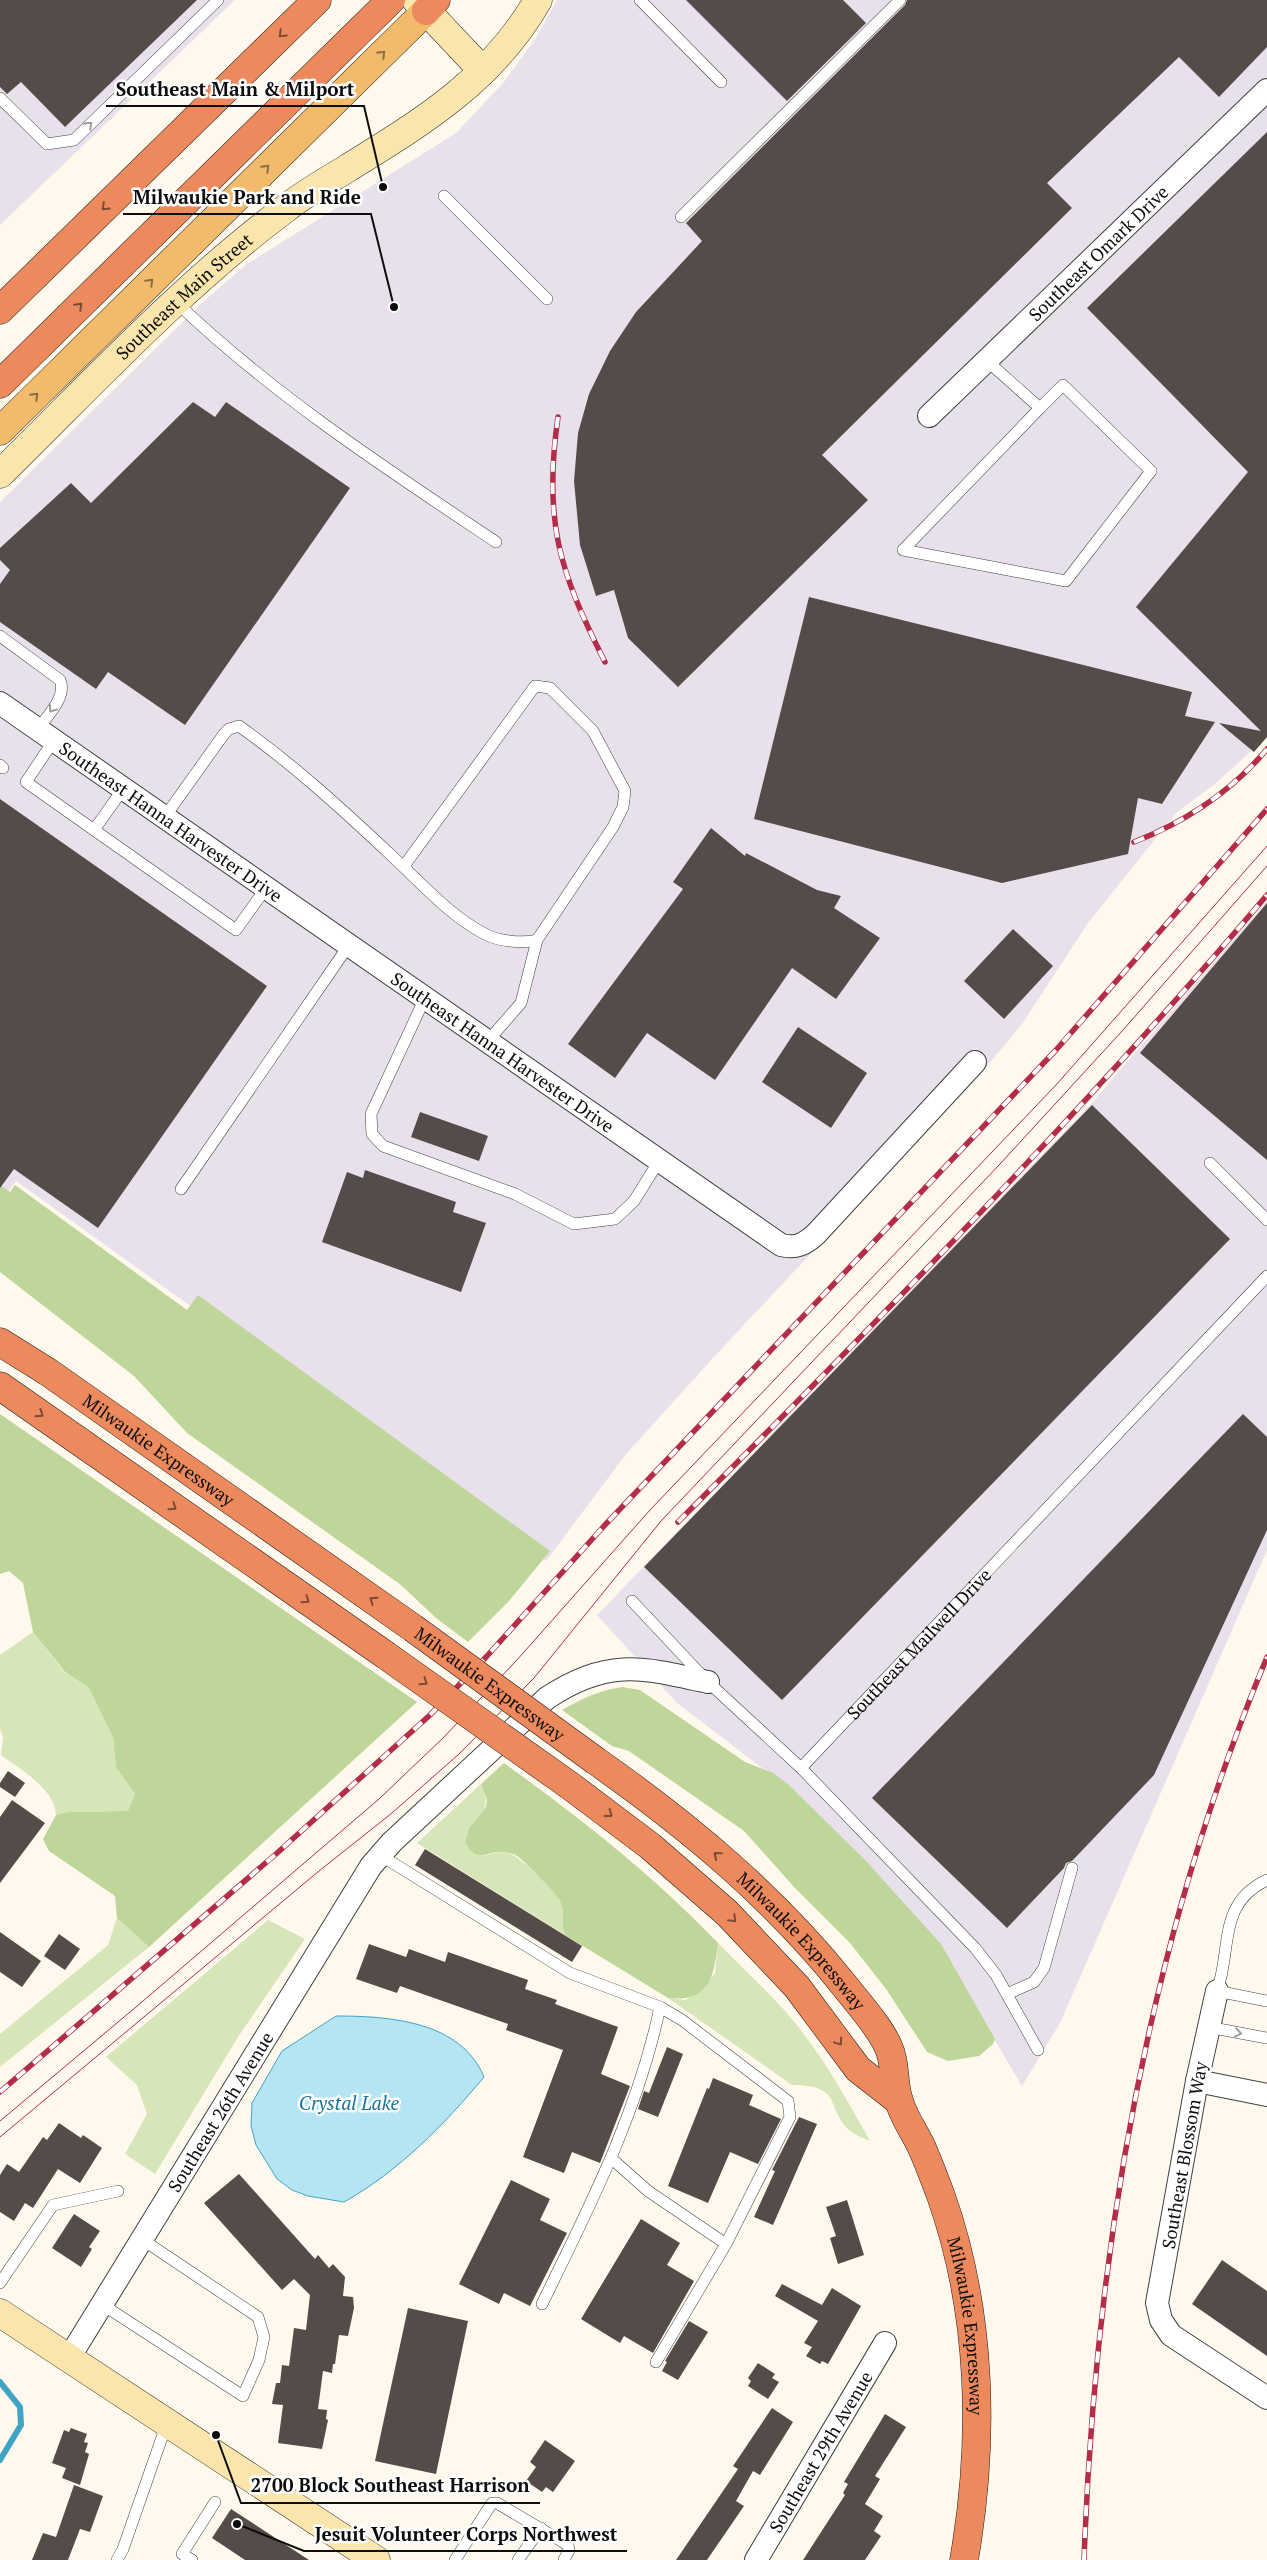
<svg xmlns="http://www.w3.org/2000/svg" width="1267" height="2560" font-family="'PT Serif',serif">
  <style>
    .industrial { fill: #e8e1eb }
    .green { fill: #d7e6b9 }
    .forest { fill: #bed699 }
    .water { fill: #b5e5f2; stroke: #40a4c5 }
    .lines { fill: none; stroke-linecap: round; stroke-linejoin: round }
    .stream { stroke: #40a4c5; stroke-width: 6 }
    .building { fill: #554c4a }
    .lane-casing { stroke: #404040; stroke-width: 12 }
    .street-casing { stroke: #404040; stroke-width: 24 }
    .secondary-casing { stroke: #2f2f2f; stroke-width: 29 }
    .primary-casing { stroke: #1e1e1e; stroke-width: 29 }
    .highway-casing { stroke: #1e1e1e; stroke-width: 29 }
    .lane { stroke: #fff; stroke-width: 11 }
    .street { stroke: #fff; stroke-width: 22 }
    .secondary { stroke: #fae6ac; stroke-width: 28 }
    .primary { stroke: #f1bb6b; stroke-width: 28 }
    .highway { stroke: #ec895d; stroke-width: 28 }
    .tram { stroke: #b42d48; stroke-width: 1 }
    .rail-casing { stroke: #b42d48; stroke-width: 5.5 }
    .rail { stroke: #fff; stroke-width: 4; stroke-dasharray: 11; stroke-linecap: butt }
    .highway-bridge-casing { stroke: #1e1e1e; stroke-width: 29; stroke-linecap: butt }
    .highway-bridge { stroke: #ec895d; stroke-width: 28 }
    .oneway { stroke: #7c4b35 }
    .oneway2 { stroke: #8a6d41 }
    .oneway3 { stroke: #9e9e9e }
    .labels { text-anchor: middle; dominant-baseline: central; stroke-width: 5; stroke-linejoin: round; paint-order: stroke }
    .street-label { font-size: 18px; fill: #0d0d0d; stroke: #fff }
    .water-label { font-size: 19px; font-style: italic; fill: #1d7497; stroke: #fff }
    .leader { fill: none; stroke: #0d0d0d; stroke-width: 2 }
    .callout-dot { fill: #0d0d0d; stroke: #fff; stroke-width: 2 }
    .callout-label { font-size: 19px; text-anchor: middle; font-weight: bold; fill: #0d0d0d; stroke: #fff; stroke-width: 5; stroke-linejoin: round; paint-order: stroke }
  </style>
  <rect width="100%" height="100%" fill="#fef8ed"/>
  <g class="industrial">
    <path d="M0,0H235L0,225Z"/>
    <path d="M557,0H1267V730L1247,755L1215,784L1176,813L1088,923L1022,1024L984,1070L724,1346L626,1454L546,1561L16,1181L5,1196L0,1192V502L205,300L247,264L456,133L504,82L535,39Z"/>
    <path d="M1267,901V1550L1060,2023L1022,2086L940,1948L783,1784L677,1703L597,1615L1090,1105Z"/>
  </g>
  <g class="green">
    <path d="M33,1632L64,1672L89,1688L113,1737L116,1767L135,1794L128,1811L68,1812L56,1815C55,1789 20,1769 1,1755L3,1737L0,1729V1655Z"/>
    <path d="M481,1784C491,1809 484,1809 469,1828L482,1856C489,1855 498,1851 505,1852C517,1853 555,1889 560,1900C566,1911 560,1923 565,1935L417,1843Z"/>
    <path d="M117,1918L149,1947L0,2067V2034L108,1945Z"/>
    <path d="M268,1920L305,1939L238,2037L155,2174L125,2154L147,2114L137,2085L106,2057Z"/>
    <path d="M718,1943C740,1966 765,1988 786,2012C820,2051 845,2096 870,2141C864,2138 857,2136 852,2132C824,2111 846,2085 792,2085L668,1998L686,2000L715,1974Z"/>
  </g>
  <g class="forest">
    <path d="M0,1185L10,1192L15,1185L187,1310L198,1295L550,1551L509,1601L468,1642L436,1618L401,1585L187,1433L134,1376L0,1272Z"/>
    <path d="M0,1414L417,1702L149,1947L117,1918L115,1896L49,1851L43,1839L56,1815L68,1812L128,1811L135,1794L116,1767L113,1737L89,1688L65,1672L33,1632L23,1583L9,1571L0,1574Z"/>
    <path d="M622,1687L640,1690L745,1762L773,1773L788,1784L866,1861L941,1944L995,2039L993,2044L979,2056L948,2061L927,2052L886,1989L850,1943L795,1888L744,1831L629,1751L612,1746L562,1710C581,1699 600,1690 622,1687Z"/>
    <path d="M504,1763C580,1818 654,1876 718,1943C714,1977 709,2003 668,1998L565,1935C560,1923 566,1912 560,1901C558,1895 523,1859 517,1856C514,1854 509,1853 506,1852C486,1849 480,1866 465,1843L469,1828L486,1807L487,1800L481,1784Z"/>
  </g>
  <path class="water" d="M336,2016C389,2016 461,2021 484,2077C444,2125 399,2171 344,2202L308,2196L292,2190L277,2179L256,2145L251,2126L252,2103L282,2051Z"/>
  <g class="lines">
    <path class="stream" d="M0,2382L20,2407L21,2425L0,2460"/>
  </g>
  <g class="building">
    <path d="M0,0H197L65,127L21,82L7,94L0,87Z"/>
    <path d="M686,0H843L866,23L787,101Z"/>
    <path d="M907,0H1267V47L1219,97L1179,57L1047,183L1072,208L822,455L868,500L678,687L628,638L614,590L596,596L580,545L574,481L578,433L589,394L610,351L636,312L702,241L686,223L905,5Z"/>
    <path d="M1267,132V737L1254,752L1219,723L1261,731L1136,607L1248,472L1087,308Z"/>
    <path d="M193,402L215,417L226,402L350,488L185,725L108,672L96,689L0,622V584L10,570L0,560V548L71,483L91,503Z"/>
    <path d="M809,597L1192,692L1185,716L1215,722L1162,804L1138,798L1128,854L1002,883L754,819Z"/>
    <path d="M0,799L267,986L98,1228L14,1169L0,1188Z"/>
    <path d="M711,828L745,856L746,853L817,890L841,896L834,908L880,938L836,999L792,968L715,1080L647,1033L615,1078L568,1044L683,889L673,882Z"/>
    <path d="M1267,903V1160L1140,1053Z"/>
    <path d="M1013,929L1053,966L1004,1019L964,981Z"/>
    <path d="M798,1027L867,1073L831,1128L762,1082Z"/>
    <path d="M1092,1105L1230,1239L782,1700L644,1567Z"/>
    <path d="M420,1112L488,1136L479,1161L411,1137Z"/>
    <path d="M365,1170L456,1202L453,1212L486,1223L461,1292L322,1242L347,1172L363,1178Z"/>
    <path d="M1243,1414L1267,1437V1530L1154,1775L1072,1861L1066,1863L1064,1868L1007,1928L872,1798Z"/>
    <path d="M8,1771L25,1783L15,1797L0,1787V1783Z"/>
    <path d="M12,1800L45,1823L0,1883V1817Z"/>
    <path d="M425,1849L582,1946L572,1962L415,1865Z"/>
    <path d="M0,1932L41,1961L22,1987L0,1972Z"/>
    <path d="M59,1934L80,1949L65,1970L44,1956Z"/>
    <path d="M369,1944L406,1957L409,1949L445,1962L448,1952L528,1980L525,1989L557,2000L555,2004L618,2027L601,2074L630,2086L600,2163L572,2152L564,2173L523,2157L563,2050L506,2030L508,2024L400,1986L397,1993L356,1979Z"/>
    <path d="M667,2047L683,2054L658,2117L638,2109L644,2091L649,2093Z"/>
    <path d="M713,2078L753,2095L749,2105L781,2119L758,2164L730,2152L708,2203L668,2186L707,2088L709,2089Z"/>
    <path d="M799,2117L817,2124L773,2225L754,2217L775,2171L772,2170Z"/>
    <path d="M59,2123L81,2138L83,2135L102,2148L80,2183L58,2169L33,2208L25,2203L14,2221L0,2212V2175L7,2164L19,2172L43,2137L47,2140Z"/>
    <path d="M239,2174L315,2259L318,2255L329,2268L333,2264L345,2277L343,2296L353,2297L354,2308L348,2336L339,2335L335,2364H333L332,2373L323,2371L318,2409L327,2410L326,2419L328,2420L322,2449L278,2443L283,2405L272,2404L276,2383H280L282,2365L289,2366L294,2328L306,2330L310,2295L294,2279L282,2290L204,2203Z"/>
    <path d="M511,2180L550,2199L540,2220L567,2233L530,2306L504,2293L499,2304L459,2284Z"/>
    <path d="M847,2200L864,2255L838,2264L830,2238L836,2236L826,2207Z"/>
    <path d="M74,2214L100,2231L89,2247L92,2249L81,2267L52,2248Z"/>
    <path d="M641,2219L680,2243L667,2265L694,2281L653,2353L624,2336L620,2343L581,2319Z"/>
    <path d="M1222,2260L1267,2291V2356L1192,2304Z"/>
    <path d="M782,2284L822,2305L832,2288L861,2306L828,2364L822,2361L820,2364L806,2356L812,2347L804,2343L818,2321L775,2296Z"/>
    <path d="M408,2308L468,2321L436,2474L375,2461Z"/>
    <path d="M689,2321L708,2332L678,2380L662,2371L667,2362L665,2361Z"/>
    <path d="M758,2363L775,2374L772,2378L779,2382L768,2399L748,2386L751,2381L748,2378Z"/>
    <path d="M772,2408L793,2422L760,2475L753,2471L736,2501L744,2506L707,2560H676L738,2469L733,2466Z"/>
    <path d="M885,2414L906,2427L875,2476L880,2479L865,2504L883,2516L874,2531L881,2536L865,2560H803L845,2495L843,2493L848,2484L844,2482Z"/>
    <path d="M71,2428L87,2434L84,2442L88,2443L85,2452L89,2454L80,2485L62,2478L66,2468L52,2463L64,2430L69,2432Z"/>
    <path d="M545,2440L575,2461L553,2492L546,2487L542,2492L526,2481L536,2467L530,2462Z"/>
    <path d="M74,2485L103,2496L90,2532L80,2529L68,2560H32L43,2533L56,2537Z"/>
    <path d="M231,2509L309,2560H245L212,2538Z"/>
  </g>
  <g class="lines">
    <g class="lane-casing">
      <g id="lane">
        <path d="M640,0L721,82"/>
        <path d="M0,98L47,144L74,140L218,0"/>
        <path d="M444,196L547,299"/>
        <path d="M681,217L900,0"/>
        <path d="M176,302C272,394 385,468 496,542"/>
        <path d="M986,360L1040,408L1063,385L1151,471L1066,581L903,550L1040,408"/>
        <path d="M0,636L60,680C67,697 48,715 38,729"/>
        <path d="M54,740L26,782L236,930L266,888"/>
        <path d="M0,765L3,768"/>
        <path d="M164,818L224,734L229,729L239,726C294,765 343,810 392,856C421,883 450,916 485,934C498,941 522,944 537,940L613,827L623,807L625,791L593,731L550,688L535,686L404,866"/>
        <path d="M94,830L123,789"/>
        <path d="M425,998L371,1114L372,1134L383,1146L515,1194L574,1224L615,1219L634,1201L659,1161"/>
        <path d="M487,1042L521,1003L537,940"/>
        <path d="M1210,1163L1267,1220"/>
        <path d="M181,1189L349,945"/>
        <path id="s1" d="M632,1601L708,1682L801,1768L1267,1276"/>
        <path d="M801,1768L975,1948L996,1975L1038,2050"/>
        <path d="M380,1855L570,1973L660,2007L682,2020L788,2101L790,2117L726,2244L656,2362"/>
        <path d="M1267,1880C1217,1903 1232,1950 1217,1991L1267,2001"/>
        <path d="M1007,1994L1034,1982L1044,1968L1072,1868"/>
        <path d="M1208,2027L1267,2038"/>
        <path d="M612,2159L648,2191L726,2244"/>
        <path d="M0,2283L53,2205L118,2191"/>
        <path d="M542,2304C589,2208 638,2112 660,2007"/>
        <path d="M103,2305L243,2396L259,2360L264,2337L258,2317L143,2240"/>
        <path d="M117,2560L123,2549L167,2423"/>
        <path d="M192,2560L182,2554L215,2502"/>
        <path d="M455,2560L492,2503H497L568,2545L569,2550L564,2560"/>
        <path d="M518,2560L541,2528"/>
      </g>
    </g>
    <g class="street-casing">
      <g id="street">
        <path id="s2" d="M929,416L1267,90"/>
        <path id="s3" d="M0,703L781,1245C796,1249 805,1244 816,1234L975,1062"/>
        <path d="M1217,1991L1197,2081L1157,2303L1161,2320L1171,2335L1267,2398"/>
        <path d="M1197,2081L1267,2095"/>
        <path id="s4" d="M69,2358L371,1866L392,1842L547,1698C607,1658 641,1667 708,1682"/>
        <path id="s5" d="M756,2560L885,2343"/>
      </g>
    </g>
    <g class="secondary-casing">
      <g id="secondary">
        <path d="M416,0L483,71"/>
        <path id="s6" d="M0,474C93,383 181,287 285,209C305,193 327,181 348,168C424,121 493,79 538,0"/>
        <path d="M0,2313L376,2560"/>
      </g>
    </g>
    <g class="primary-casing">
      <path id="primary" d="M0,431L426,11"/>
    </g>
    <g class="highway-casing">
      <g id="highway">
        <path d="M426,11L436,0"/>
        <path d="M0,310L317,0"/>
        <path d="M0,384L391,0"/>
        <path id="s7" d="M0,1342L48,1372L413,1628"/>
        <path d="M0,1386L384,1654"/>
        <path id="s8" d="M596,1761C687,1825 774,1897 844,1985C858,2003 879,2026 888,2046C896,2062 893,2084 899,2101C904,2118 915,2133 922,2148C929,2164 935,2180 941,2196C982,2312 985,2440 964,2560"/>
        <path d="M569,1785L650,1846L727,1913L797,1987L858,2069L899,2101"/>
      </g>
    </g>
    <use href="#lane" class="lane"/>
    <use href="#street" class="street"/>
    <use href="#secondary" class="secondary"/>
    <use href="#primary" class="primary"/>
    <use href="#highway" class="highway"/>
    <g class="tram">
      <path d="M0,2121L136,2007L379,1799L443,1738L516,1661L650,1510L1056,1085L1267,846"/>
      <path d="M0,2137L319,1871L392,1813L459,1754L534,1678L661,1521L1000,1164L1123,1030L1267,866"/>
    </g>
    <g class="rail-casing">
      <g id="rail">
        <path d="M558,417C543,520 559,571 605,662"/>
        <path d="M1134,842C1185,822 1232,791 1267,749"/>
        <path d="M678,1522C881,1318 1081,1114 1267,895"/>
        <path d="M0,2092L276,1854L430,1715L487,1656L604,1526L1056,1050L1267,809"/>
        <path d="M1084,2560C1095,2253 1148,1942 1267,1657"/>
      </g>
    </g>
    <use href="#rail" class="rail"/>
    <g class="highway-bridge-casing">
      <g id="highway-bridge">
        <path id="s9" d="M413,1628L596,1761"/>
        <path d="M384,1654L569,1785"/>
      </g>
    </g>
    <use href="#highway-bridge" class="highway-bridge"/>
  </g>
  <defs><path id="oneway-chevron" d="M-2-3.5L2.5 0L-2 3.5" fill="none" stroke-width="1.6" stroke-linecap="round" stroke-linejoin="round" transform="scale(1.25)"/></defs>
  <g class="oneway">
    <use href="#oneway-chevron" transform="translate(282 34) rotate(136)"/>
    <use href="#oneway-chevron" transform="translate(105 207) rotate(136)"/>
    <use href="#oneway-chevron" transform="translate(79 306) rotate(-45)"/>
    <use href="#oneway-chevron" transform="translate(40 1414) rotate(35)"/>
    <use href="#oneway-chevron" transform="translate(173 1507) rotate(35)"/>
    <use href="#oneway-chevron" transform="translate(306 1600) rotate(35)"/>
    <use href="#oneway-chevron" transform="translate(373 1600) rotate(-145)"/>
    <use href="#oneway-chevron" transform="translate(424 1682) rotate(35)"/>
    <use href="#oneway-chevron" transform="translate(609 1814) rotate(37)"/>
    <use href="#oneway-chevron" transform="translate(717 1855) rotate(-140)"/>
    <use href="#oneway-chevron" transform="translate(733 1919) rotate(45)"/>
    <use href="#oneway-chevron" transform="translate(839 2042) rotate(56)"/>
  </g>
  <g class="oneway2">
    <use href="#oneway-chevron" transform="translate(382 54) rotate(-45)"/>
    <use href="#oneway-chevron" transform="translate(266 168) rotate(-45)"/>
    <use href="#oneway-chevron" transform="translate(150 282) rotate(-45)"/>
    <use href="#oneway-chevron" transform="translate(35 396) rotate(-45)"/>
  </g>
  <g class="oneway3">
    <use href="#oneway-chevron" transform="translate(89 125) rotate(-44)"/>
    <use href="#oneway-chevron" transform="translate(52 709) rotate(126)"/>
    <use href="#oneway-chevron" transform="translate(1238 2033) rotate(10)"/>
  </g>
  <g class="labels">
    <g class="street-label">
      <text stroke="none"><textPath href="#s2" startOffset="235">Southeast Omark Drive</textPath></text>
      <text stroke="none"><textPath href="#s6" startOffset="256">Southeast Main Street</textPath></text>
      <text stroke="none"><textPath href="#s3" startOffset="208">Southeast Hanna Harvester Drive</textPath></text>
      <text stroke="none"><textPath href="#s3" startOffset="612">Southeast Hanna Harvester Drive</textPath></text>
      <text stroke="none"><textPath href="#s7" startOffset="192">Milwaukie Expressway</textPath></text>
      <text stroke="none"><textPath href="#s1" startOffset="409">Southeast Mailwell Drive</textPath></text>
      <text stroke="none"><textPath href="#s9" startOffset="95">Milwaukie Expressway</textPath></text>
      <text stroke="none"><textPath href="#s8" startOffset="274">Milwaukie Expressway</textPath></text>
      <text stroke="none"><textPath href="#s4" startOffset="289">Southeast 26th Avenue</textPath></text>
      <text transform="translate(1184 2155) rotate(-80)">Southeast Blossom Way</text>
      <text stroke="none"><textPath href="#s8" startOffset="704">Milwaukie Expressway</textPath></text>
      <text stroke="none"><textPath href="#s5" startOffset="126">Southeast 29th Avenue</textPath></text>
    </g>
    <g class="water-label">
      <text x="349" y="2102">Crystal Lake</text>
    </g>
  </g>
  <path class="leader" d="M383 187L364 106H106M394 307L371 214H123M216 2435L241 2503H540M237 2524L304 2551H627"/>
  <g class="callout-dot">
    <circle cx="383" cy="187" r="5"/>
    <circle cx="394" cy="307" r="5"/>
    <circle cx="216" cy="2435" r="5"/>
    <circle cx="237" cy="2524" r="5"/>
  </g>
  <g class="callout-label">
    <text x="235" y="96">Southeast Main &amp; Milport</text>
    <text x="247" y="204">Milwaukie Park and Ride</text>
    <text x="390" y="2492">2700 Block Southeast Harrison</text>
    <text x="466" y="2541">Jesuit Volunteer Corps Northwest</text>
  </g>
</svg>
